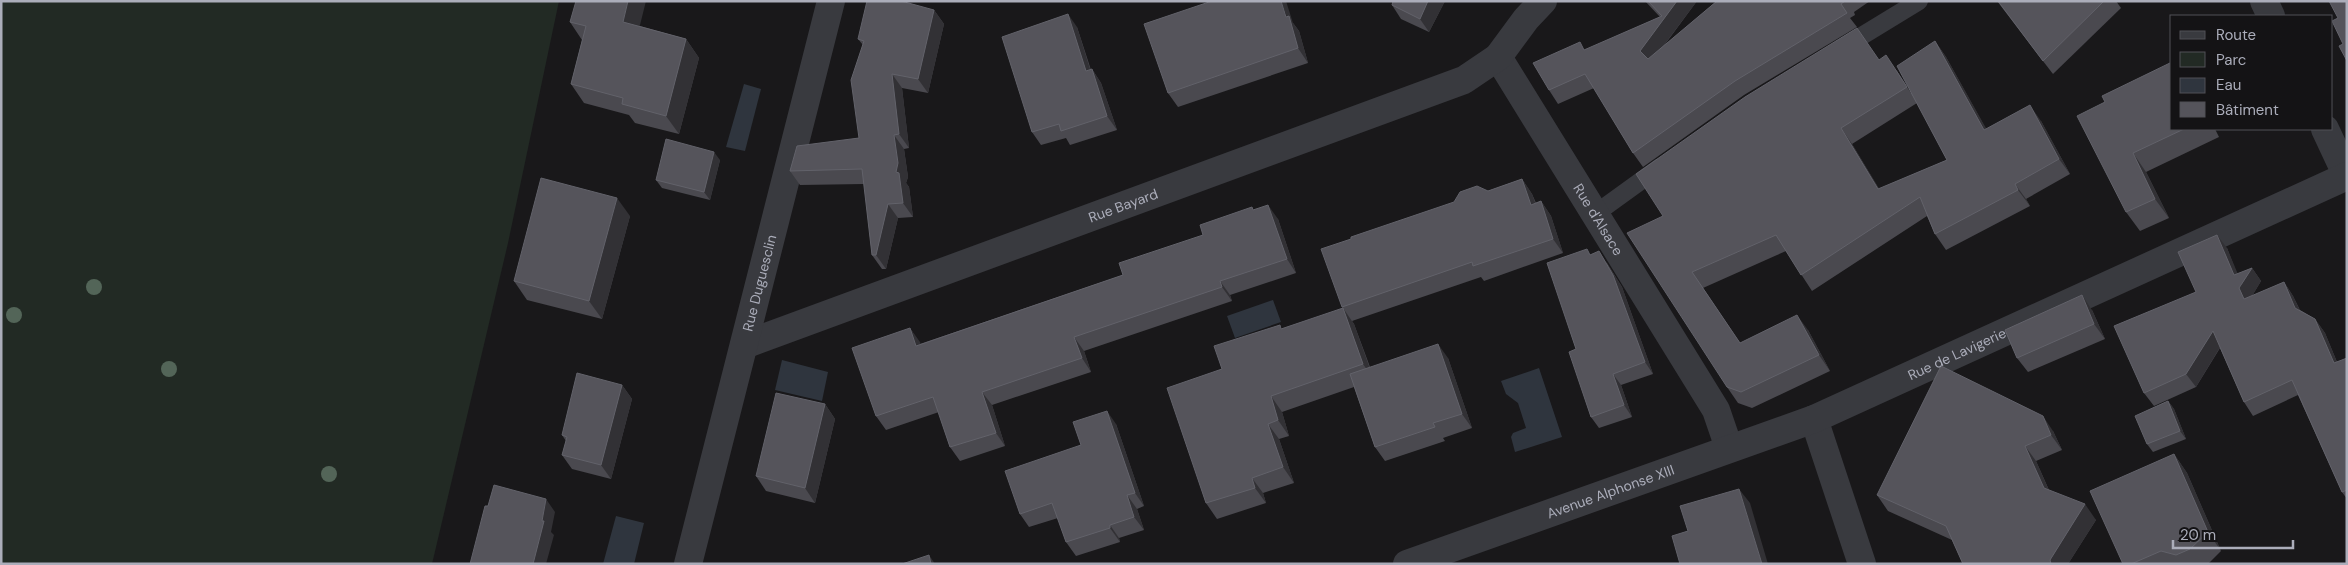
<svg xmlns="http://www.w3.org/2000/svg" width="2348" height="565" font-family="'DM Sans',sans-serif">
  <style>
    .green { fill: #222a24 }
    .water { fill: #2f353e }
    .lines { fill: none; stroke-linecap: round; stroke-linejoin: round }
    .service { stroke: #393a3f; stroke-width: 18 }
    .minor { stroke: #393a3f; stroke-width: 28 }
    .tree { fill: #536558 }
    .wall { fill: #4a494f; fill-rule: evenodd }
    .shaded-wall { fill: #323135 }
    .building { fill: #55545b; stroke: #62626a }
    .labels { text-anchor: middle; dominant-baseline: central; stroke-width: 4.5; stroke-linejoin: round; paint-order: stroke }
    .street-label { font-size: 14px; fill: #abadba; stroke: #141315 }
  </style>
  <rect width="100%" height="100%" fill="#19181a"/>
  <path class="green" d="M1,1H559L508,243L432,564H1Z"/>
  <g class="water">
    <path d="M744,84L761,89L745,151L726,147Z"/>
    <path d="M1273,300L1281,322L1235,338L1227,316Z"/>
    <path d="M782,360L828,372L822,401L775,390Z"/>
    <path d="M1539,368L1562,437L1515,452L1511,437L1513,433L1526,428L1518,403L1506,394L1501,381Z"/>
    <path d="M616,516L644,523L634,564H603Z"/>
  </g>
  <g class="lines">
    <g class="service">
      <path d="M1842,48L1919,1"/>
      <path d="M1595,214L1660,167"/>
    </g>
    <g class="minor">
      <path d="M2264,1L2271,16"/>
      <path id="s1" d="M1498,57L1716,410L1729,448"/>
      <path d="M2325,129L2347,176"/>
      <path id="s2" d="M744,345L1464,80L1498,57L1526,19L1543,1"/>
      <path d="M1814,419L1862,564"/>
      <path id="s3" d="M688,564L831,1"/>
      <path id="s4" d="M1407,564L1814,419L2347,176"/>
    </g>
  </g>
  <g class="tree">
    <circle cx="94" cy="287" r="8"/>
    <circle cx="14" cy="315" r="8"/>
    <circle cx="169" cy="369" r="8"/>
    <circle cx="329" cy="474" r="8"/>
  </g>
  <g class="wall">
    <path d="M1445,1L1429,32L1401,19L1392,5Z"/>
    <path d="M1645,1H1697L1663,47L1717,1H1870L1854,12L1855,15L1850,18L1857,27L1744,95L1643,167L1633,153L1594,88L1558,104L1549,90L1586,50L1660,17Z"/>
    <path d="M1997,1H2116L2121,8L2053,74Z"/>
    <path d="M934,10L944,24L928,93L902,88L909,148L904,149L908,177L906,183L909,187L913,217L898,218L886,269H882L872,255L864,184L800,185L790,171L859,138L863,45L858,39Z"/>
    <path d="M570,22L640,26L686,39L699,58L679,134L635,123L629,115L584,103L571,84L582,40Z"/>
    <path d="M1293,23L1299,31L1308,63L1178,107L1168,93Z"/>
    <path d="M1077,27L1091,70L1092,69L1101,83L1117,130L1070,145L1066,138L1041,145L1032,132Z"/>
    <path d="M1935,41L1946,57L1986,129L2041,121L2070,174L2026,199L2030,206L1946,250L1935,234L1927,216L1812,291L1786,251L1703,288L1740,343L1808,330L1830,371L1752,408L1738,403L1727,387L1663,216L1879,60L1897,71L1911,93ZM1917,103L1947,160L1879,189L1852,144Z"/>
    <path d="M2105,102L2172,129H2215L2219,137L2146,172L2169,218L2140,231L2126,212Z"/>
    <path d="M720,160L710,200L662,188L656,180Z"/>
    <path d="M1522,179L1532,194L1536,203L1541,201L1551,216L1563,253L1484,281L1481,277L1352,321L1354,324L1370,367L1448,358L1472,428L1443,438L1445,441L1385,461L1375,447L1354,387L1282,412L1289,436L1279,439L1294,483L1263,493L1266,503L1217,519L1206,503L1222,369L1282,329L1343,309L1342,307L1351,239Z"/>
    <path d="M1254,210L1278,219L1296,273L1230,295L1232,301L1084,351L1091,372L992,405L1005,446L960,461L950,447L939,412L886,430L876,416L910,328L920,344L1123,275Z"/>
    <path d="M630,216L602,319L527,300L514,281Z"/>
    <path d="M2227,248L2237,274L2252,268L2261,281L2252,296L2284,282L2293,296L2300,310L2315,319L2325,333L2337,362L2347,358V499L2342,492L2298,395L2253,416L2244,402L2220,348L2196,387L2154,406L2144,393L2196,292Z"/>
    <path d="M1591,255L1607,263L1622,287L1653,374L1621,385L1632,417L1599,428L1591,417L1576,349Z"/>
    <path d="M2092,310L2105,339L2028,372L2017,358Z"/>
    <path d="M622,385L632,399L611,479L572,469L562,455L566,441L562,435Z"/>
    <path d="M2168,401L2174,409L2186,439L2153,452L2147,444Z"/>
    <path d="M825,404L835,419L815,503L766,491L756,476Z"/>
    <path d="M1116,424L1144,506L1137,509L1144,530L1119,538L1120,542L1076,556L1066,542L1058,518L1029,527L1020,514L1081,445Z"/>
    <path d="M2053,431L2062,450L2036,461L2049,490L2096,520L2068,564H1963L1952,540L1888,511L1877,495Z"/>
    <path d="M2174,454L2187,473L2221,551L2208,564H2123Z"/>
  </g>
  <g class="shaded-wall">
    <path d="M628,1H646L636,41L623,22Z"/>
    <path d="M1281,1H1286L1293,23L1299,31L1308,63L1298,48Z"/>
    <path d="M1428,1H1445L1429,32L1420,19Z"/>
    <path d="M1677,1H1697L1649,65L1640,51Z"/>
    <path d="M934,10L944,24L928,93L918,79Z"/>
    <path d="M1068,14L1077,27L1095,85L1086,71Z"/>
    <path d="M686,39L699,58L679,134L666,116Z"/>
    <path d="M1935,41L1946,57L1996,146L1984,130Z"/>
    <path d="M1092,69L1101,83L1117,130L1107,116Z"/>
    <path d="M892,74L902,88L909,148L899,134Z"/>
    <path d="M2030,105L2041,121L2070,174L2059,159Z"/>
    <path d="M1841,128L1852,144L1889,205L1878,189Z"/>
    <path d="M894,135L904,149L908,177L906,183L909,187L913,217L903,203L896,172Z"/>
    <path d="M714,152L720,160L710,200L704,192Z"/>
    <path d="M2133,153L2146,172L2169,218L2155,199Z"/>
    <path d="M1522,179L1532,194L1541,219L1531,205Z"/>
    <path d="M2015,184L2026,199L2030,206L2018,190Z"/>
    <path d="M617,198L630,216L602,319L589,301Z"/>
    <path d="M1541,201L1551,216L1563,253L1553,239Z"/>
    <path d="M888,204L898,218L886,269L876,255Z"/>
    <path d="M1268,205L1278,219L1296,273L1287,259Z"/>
    <path d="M2217,235L2227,248L2242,284L2252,268L2261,281L2249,301L2244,299Z"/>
    <path d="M1599,251L1622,287L1653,374L1645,362Z"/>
    <path d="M1220,281L1230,295L1232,301L1222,287Z"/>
    <path d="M2284,282L2293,296L2305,321L2295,308Z"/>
    <path d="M2082,295L2092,310L2105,339L2094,324Z"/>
    <path d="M1343,308L1354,324L1374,380L1363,364Z"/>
    <path d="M1797,315L1808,330L1830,371L1819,355Z"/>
    <path d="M2315,319L2325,333L2343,377L2334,363Z"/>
    <path d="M910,328L920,342L926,359L916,346Z"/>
    <path d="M2213,331L2222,344L2196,387L2186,374Z"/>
    <path d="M1074,337L1084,351L1091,372L1082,358Z"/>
    <path d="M1438,344L1448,358L1472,428L1462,414Z"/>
    <path d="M1613,374L1621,385L1632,417L1624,405Z"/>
    <path d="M622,385L632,399L611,479L601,465Z"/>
    <path d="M982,392L992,405L1005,446L996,433Z"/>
    <path d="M1271,396L1282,412L1289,436L1278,420Z"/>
    <path d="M2168,401L2174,409L2186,439L2180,431Z"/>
    <path d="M825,404L835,419L815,503L805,488Z"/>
    <path d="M1107,411L1116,424L1144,506L1135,493Z"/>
    <path d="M2043,416L2053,431L2062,450L2051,435Z"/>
    <path d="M1268,424L1279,439L1294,483L1283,467Z"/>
    <path d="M2025,446L2036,461L2055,504L2044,488Z"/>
    <path d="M2174,454L2187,473L2221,551L2208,532Z"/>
    <path d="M1252,478L1263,493L1266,503L1255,488Z"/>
    <path d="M1739,489L1750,503L1768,564H1762Z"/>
    <path d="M1127,495L1137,509L1144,530L1134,517Z"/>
    <path d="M546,499L555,512L551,532L554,535L546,564H533Z"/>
    <path d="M2085,504L2096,520L2068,564H2051L2050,560Z"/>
    <path d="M1110,525L1119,538L1120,542L1110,528Z"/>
    <path d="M929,555L935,564H931Z"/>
  </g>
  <g class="building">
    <path d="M576,1H628L623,22L686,39L666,116L622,104L623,98L571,84L586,26L570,22Z"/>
    <path d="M867,1H901L934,10L918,79L892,74L899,134L894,135L898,163L896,172L899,173L903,203L888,204L876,255H872L862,169L790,171L797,146L859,138L851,80L864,41L858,39Z"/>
    <path d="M1212,1H1281L1286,17L1289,16L1298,48L1168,93L1144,24Z"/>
    <path d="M1393,1H1428L1420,19L1392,5Z"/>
    <path d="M1648,1H1677L1640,51L1648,59L1717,1H1845L1841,4L1847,13L1735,81L1633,153L1585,74L1549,90L1533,63L1580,42L1584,50L1662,16Z"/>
    <path d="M1998,1H2104L2043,61Z"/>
    <path d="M2329,1H2347V61L2339,46L2343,44L2332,21L2338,18Z"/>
    <path d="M1068,14L1086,71L1092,69L1107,116L1061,131L1059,124L1032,132L1002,37Z"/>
    <path d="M1857,28L1879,60L1886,55L1907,87L1841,128L1878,189L1947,160L1897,66L1935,41L1984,130L2030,105L2059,159L2015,184L2018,190L1935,234L1920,197L1801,275L1776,235L1692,272L1740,343L1797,315L1819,355L1741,392L1727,387L1627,233L1663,216L1636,174L1745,97Z"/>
    <path d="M2172,62V129H2184L2133,153L2155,199L2126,212L2077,116L2105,102L2102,96Z"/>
    <path d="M666,139L714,152L704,192L656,180Z"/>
    <path d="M541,178L617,198L589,301L514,281Z"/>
    <path d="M1522,179L1531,205L1541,201L1553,239L1473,266L1472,262L1342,307L1321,249L1351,239V237L1454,202L1460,192L1477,186L1488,191Z"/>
    <path d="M1268,205L1287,259L1220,281L1222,287L1074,337L1082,358L982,392L996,433L950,447L933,397L876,416L852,348L910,328L916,346L1123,275L1119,263L1203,235L1200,225L1252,207L1253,210Z"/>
    <path d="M2217,235L2234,275L2252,268L2239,288L2244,299L2284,282L2295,308L2315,319L2334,363L2347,358V490L2342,492L2292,380L2244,402L2213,331L2186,374L2144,393L2114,326L2196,292L2178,252Z"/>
    <path d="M1587,249L1590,255L1599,251L1613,275L1645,362L1613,374L1624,405L1591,417L1569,352L1576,349L1547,263Z"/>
    <path d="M2082,295L2094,324L2017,358L2005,330Z"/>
    <path d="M1343,308L1363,364L1271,396L1278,420L1268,424L1283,467L1252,478L1255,488L1206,503L1167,388L1222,369L1214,346L1280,325L1281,329Z"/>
    <path d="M1438,344L1462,414L1433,423L1435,427L1375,447L1350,374Z"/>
    <path d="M1941,366L2043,416L2051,435L2025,446L2044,488L2085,504L2050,560L2051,564H1963L1946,526L1877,495Z"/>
    <path d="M577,373L622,385L601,465L562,455L567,437L562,435Z"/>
    <path d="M776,393L825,404L805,488L756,476Z"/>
    <path d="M2168,401L2180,431L2147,444L2135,416Z"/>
    <path d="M1107,411L1135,493L1127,495L1134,517L1110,525V528L1066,542L1052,503L1020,514L1005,471L1081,445L1073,422Z"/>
    <path d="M2174,454L2208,532L2190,549L2176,555L2161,551L2131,564H2123L2090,491Z"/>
    <path d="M494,485L546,499L542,521H544L533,564H470L485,506H488Z"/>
    <path d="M1739,489L1762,564H1680L1672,536L1688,531L1680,506Z"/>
    <path d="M929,555L931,564H902Z"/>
  </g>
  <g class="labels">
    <g class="street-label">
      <text stroke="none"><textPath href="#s2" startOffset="404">Rue Bayard</textPath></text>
      <text stroke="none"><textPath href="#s1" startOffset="191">Rue d'Alsace</textPath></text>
      <text stroke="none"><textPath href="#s3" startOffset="290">Rue Duguesclin</textPath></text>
      <text stroke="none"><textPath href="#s4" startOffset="589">Rue de Lavigerie</textPath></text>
      <text stroke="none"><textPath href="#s4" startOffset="216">Avenue Alphonse XIII</textPath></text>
    </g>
  </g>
  <rect width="2348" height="565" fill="none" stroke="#abadba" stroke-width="5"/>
  <rect x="2170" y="15" width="162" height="115" fill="#141315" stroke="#505157"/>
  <rect x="2180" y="31" width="25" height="8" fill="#393a3f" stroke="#505157"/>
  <text x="2216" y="40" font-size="15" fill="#abadba">Route</text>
  <rect x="2180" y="52" width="25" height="15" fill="#222a24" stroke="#505157"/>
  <text x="2216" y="65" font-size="15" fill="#abadba">Parc</text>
  <rect x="2180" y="78" width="25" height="15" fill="#2f353e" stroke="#505157"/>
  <text x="2216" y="90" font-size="15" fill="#abadba">Eau</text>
  <rect x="2180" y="102" width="25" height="15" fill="#55545b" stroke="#505157"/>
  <text x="2216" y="115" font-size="15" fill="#abadba">Bâtiment</text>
  <path d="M2173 540v8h120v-8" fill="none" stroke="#abadba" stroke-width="2.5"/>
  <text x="2180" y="540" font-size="15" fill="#abadba" stroke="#141315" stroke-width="4" paint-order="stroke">20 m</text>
</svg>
